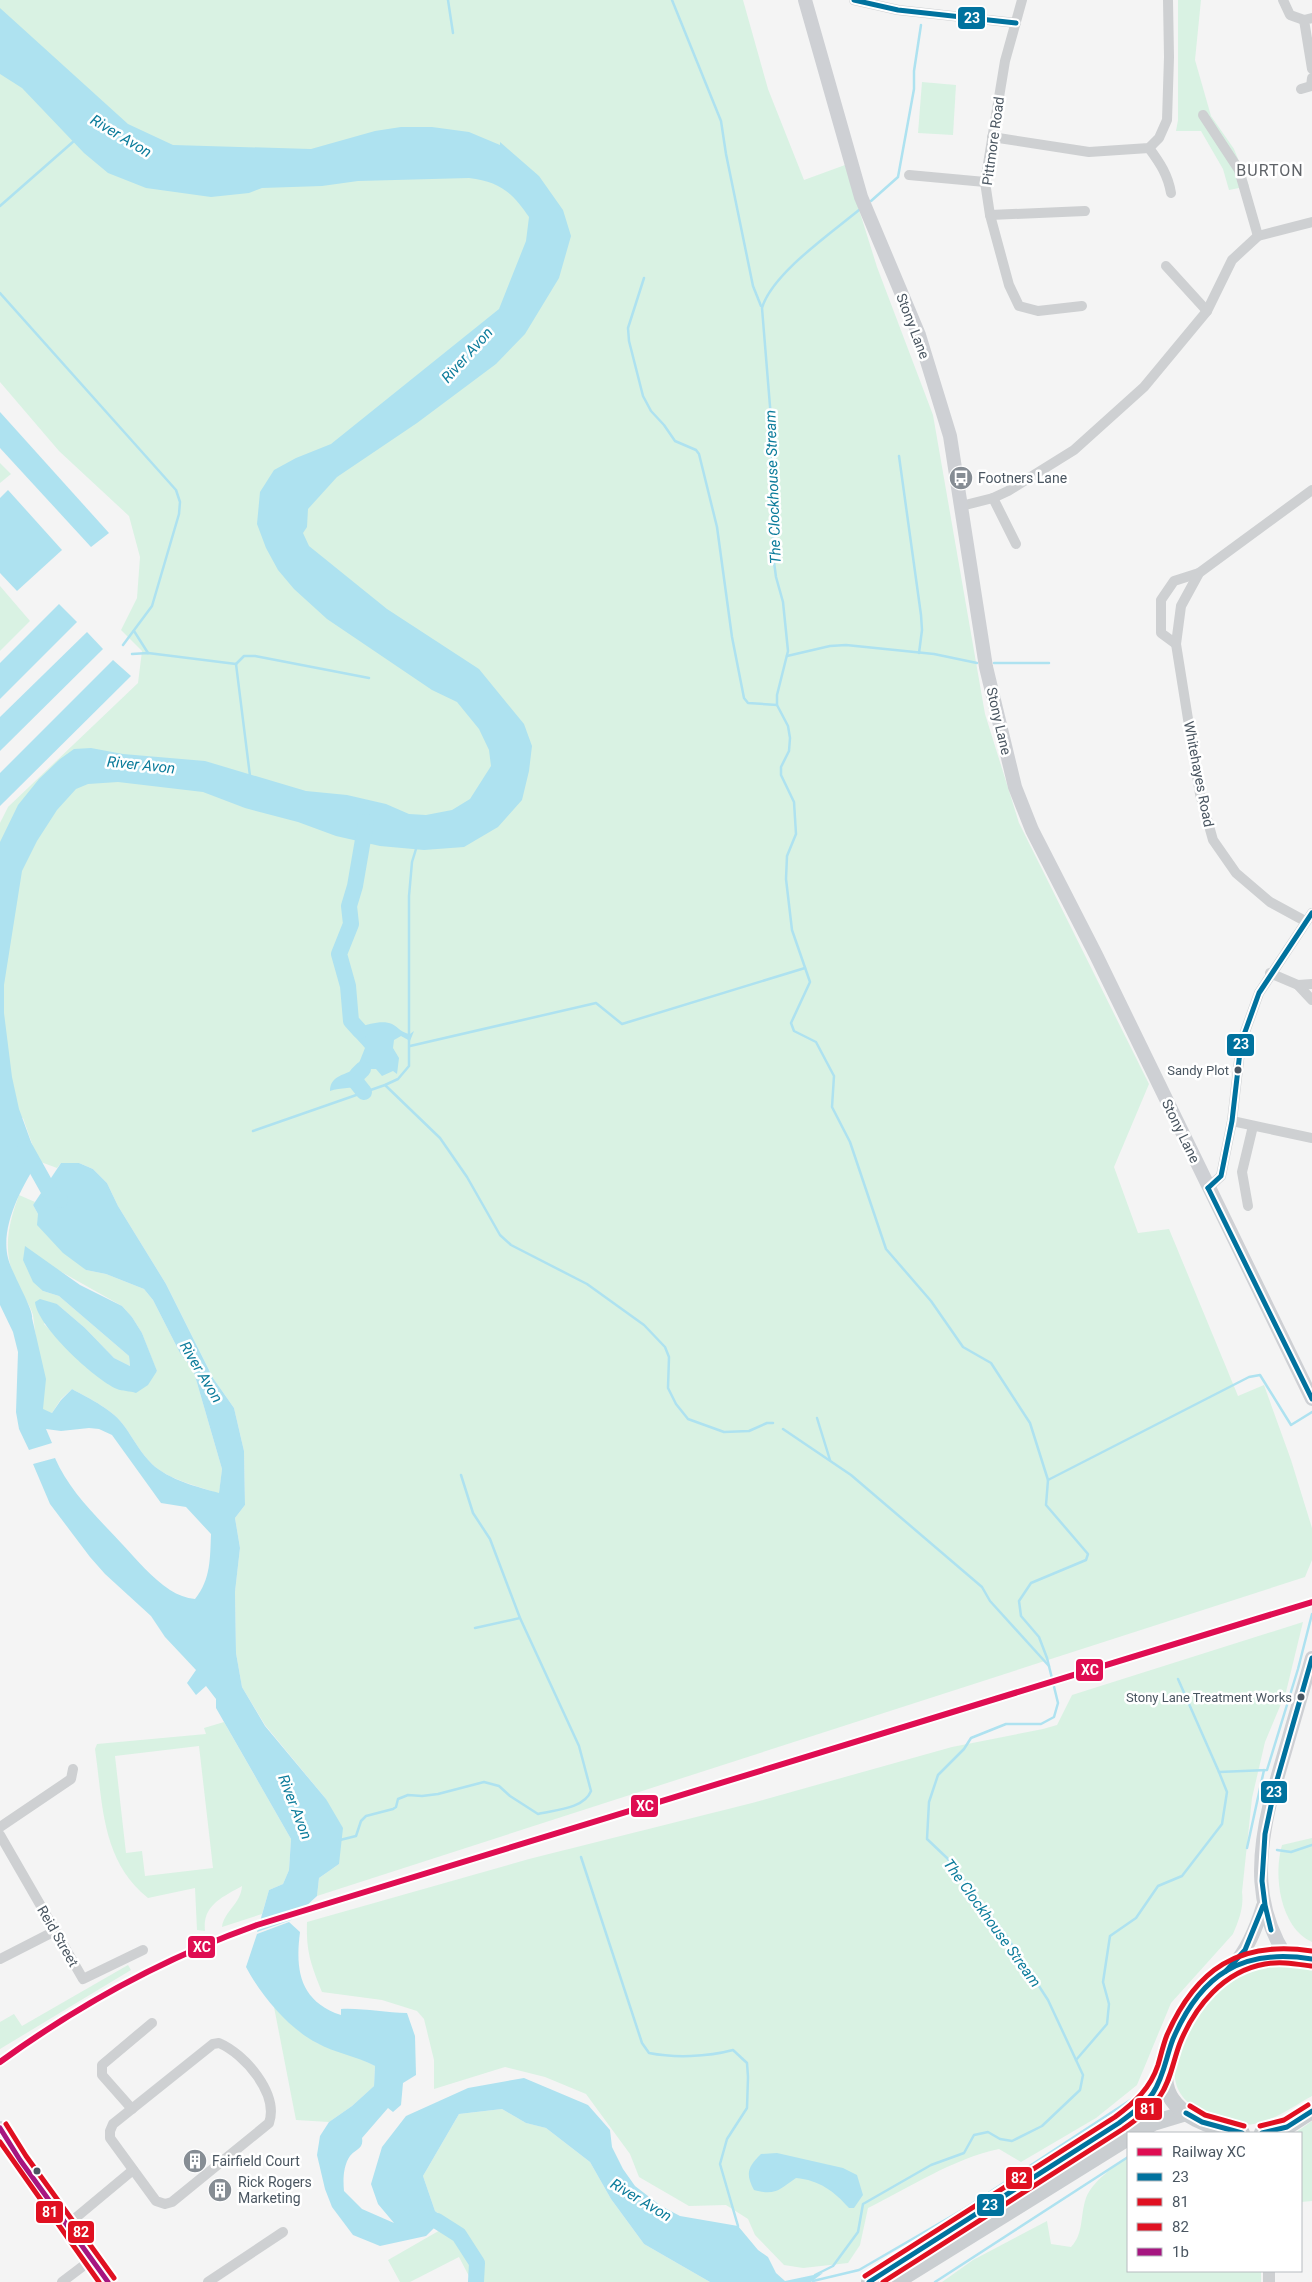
<svg xmlns="http://www.w3.org/2000/svg" width="1312" height="2282" font-family="Roboto,sans-serif">
  <style>
    .green { fill: #d9f2e3; fill-rule: evenodd }
    .water { fill: #aee2f0 }
    .lines { fill: none; stroke-linecap: round; stroke-linejoin: round }
    .stream { stroke: #aee2f0; stroke-width: 2.5 }
    .river { stroke: #aee2f0; stroke-width: 16 }
    .minor { stroke: #ced0d2; stroke-width: 10 }
    .tertiary { stroke: #ced0d2; stroke-width: 12 }
    .secondary { stroke: #ced0d4; stroke-width: 14 }
    .primary { stroke: #caced1; stroke-width: 16 }
    .bus-1-casing { stroke: #fff; stroke-width: 9 }
    .bus-2-casing { stroke: #fff; stroke-width: 9 }
    .bus-3-casing { stroke: #fff; stroke-width: 9 }
    .bus-4-casing { stroke: #fff; stroke-width: 9 }
    .bus-1 { stroke: #00729e; stroke-width: 5 }
    .bus-2 { stroke: #e01021; stroke-width: 5 }
    .bus-3 { stroke: #e01021; stroke-width: 5 }
    .bus-4 { stroke: #a61680; stroke-width: 5 }
    .rail-1-casing { stroke: #fff; stroke-width: 10 }
    .rail-1 { stroke: #df0d52; stroke-width: 6 }
    .bus-dot { fill: #4a5661; stroke: #fff; stroke-width: 2 }
    .labels { text-anchor: middle; dominant-baseline: central; stroke-width: 5; stroke-linejoin: round; paint-order: stroke }
    .bus-label { font-size: 13px; fill: #4a5661; stroke: #fff; text-anchor: end }
    .street-label { font-size: 14px; fill: #4a5661; stroke: #fff }
    .poi-label { font-size: 14px; fill: #4a5661; stroke: #fff; text-anchor: start }
    .water-label { font-size: 15px; font-style: italic; fill: #0c7c9b; stroke: #fff }
    .quarter-label { font-size: 16px; letter-spacing: 1px; fill: #5f6368; stroke: #fff }
    .line-badge { stroke: #fff; stroke-width: 2 }
    .badge-label { font-size: 14px; text-anchor: middle; font-weight: bold; fill: #fff }
  </style>
  <rect width="100%" height="100%" fill="#f4f4f4"/>
  <g class="green">
    <path d="M0,0H743L768,89L804,180L845,165L877,267L933,415L985,714L1019,823L1149,1084L1114,1167L1138,1233L1169,1229L1238,1396L1264,1385L1291,1460L1312,1528V1560L1305,1577L317,1896L319,1878L339,1864L326,1799L265,1725L242,1687L236,1653L235,1592L240,1548L235,1518L245,1505L244,1451L234,1408L213,1378L166,1284L118,1206L107,1183L93,1169L79,1163H61L57,1168L38,1161L23,1118L0,1120V823L8,807L138,683L142,651L121,630L137,598L140,557L129,516L59,451L0,382Z"/>
    <path d="M1178,0H1201L1195,60L1211,116L1234,149L1249,186L1229,190L1223,169L1201,131H1176L1178,120Z"/>
    <path d="M922,82L956,85L953,135L918,133Z"/>
    <path d="M0,463L11,474L0,483Z"/>
    <path d="M0,586L30,621L0,651Z"/>
    <path d="M19,1195L35,1202L33,1205L38,1214L86,1270L106,1274L144,1289L153,1300L180,1353L193,1369L222,1469L219,1494C197,1485 170,1481 152,1464C141,1453 134,1440 125,1427C114,1410 90,1399 72,1389L61,1399L52,1413L43,1410V1395L33,1315C30,1305 25,1299 20,1290C2,1256 6,1230 19,1195ZM58,1270L122,1306L132,1317L142,1333L157,1372L88,1368L44,1324L57,1304L85,1328L114,1358L130,1366L129,1356L59,1296L43,1291Z"/>
    <path d="M1303,1622L1286,1692L1265,1742L1252,1798L1242,1892C1244,1907 1239,1920 1233,1934L1171,2003L1137,2085L1096,2118L1021,2162L999,2149C952,2159 911,2187 868,2208L860,2245L848,2263L803,2268L784,2265L755,2235L748,2219L726,2205L689,2206L639,2177L630,2154L586,2094L545,2077L505,2067L434,2089V2060L424,2019L417,2011L382,2000L322,1992C311,1964 306,1952 307,1922L529,1859L752,1803L952,1747L1043,1729L1057,1725L1072,1695Z"/>
    <path d="M224,1722L291,1839L289,1870L283,1884L269,1890L262,1914L222,1927C224,1911 241,1904 242,1886C223,1897 202,1905 205,1931L197,1930L195,1888L148,1898C101,1860 103,1804 95,1749L97,1744L206,1734L204,1728ZM199,1746L213,1868L145,1876L142,1851L126,1853L115,1756Z"/>
    <path d="M1312,1838V1942C1280,1928 1273,1875 1282,1845Z"/>
    <path d="M1272,1960L1286,1961L1312,1970V2096C1294,2106 1275,2120 1254,2124C1239,2127 1223,2120 1210,2115C1156,2095 1173,2049 1200,2013C1205,2006 1210,1998 1217,1992C1233,1977 1251,1967 1272,1960Z"/>
    <path d="M128,1965L131,1970L0,2049V2022L14,2014L22,2026Z"/>
    <path d="M274,2007L299,2031L317,2043L355,2056L375,2066L374,2086L352,2106L329,2122L296,2120Z"/>
    <path d="M502,2109L526,2123L546,2128L590,2162L611,2199L644,2244L710,2282H472L459,2257L410,2282H400L388,2260L442,2229L457,2237L451,2224L435,2211L423,2176L459,2114Z"/>
    <path d="M1312,2121V2201L1301,2202V2133H1295Z"/>
    <path d="M1128,2157V2271H1261V2282H942L973,2260L1047,2221L1051,2244L1071,2247C1084,2234 1080,2215 1086,2198C1092,2182 1114,2166 1128,2157Z"/>
  </g>
  <g class="water">
    <path d="M0,8L128,124L173,145L311,149L375,131L401,127H432L469,132L500,145V142L539,176L563,210L571,236L559,278L525,334L496,364L417,423L337,477L308,509L307,527L303,533L309,546L387,609L479,669L524,724L532,746L529,771L522,800L498,827L464,847L424,850L380,846L336,836L298,822L245,808L203,792L118,782L88,784L76,789L57,810L37,841L22,871L4,985V1013L12,1077L19,1109L38,1161C22,1187 0,1226 8,1258C11,1272 34,1310 32,1318L46,1379L43,1409L52,1413L61,1400L72,1389C90,1399 114,1410 125,1427C134,1440 141,1453 152,1464C169,1480 198,1487 219,1493L222,1469L193,1369L180,1353L153,1300L144,1289L106,1274L86,1270L63,1253L37,1225L38,1214L33,1205L61,1163H79L93,1169L107,1183L118,1206L166,1284L213,1378L234,1408L244,1451L245,1505L235,1518L240,1548L235,1592L236,1653L242,1687L265,1726L326,1799L343,1828L339,1864L319,1878L317,1896L291,1920L257,1932L269,1890L283,1884L289,1870L291,1839L216,1708V1699L206,1686L196,1695L187,1683L196,1670L165,1637L151,1616L105,1574L90,1557L50,1504L33,1464L55,1458C69,1491 98,1518 123,1545C137,1560 152,1578 170,1590C178,1595 186,1598 195,1599C211,1579 210,1558 211,1534L186,1507L161,1503L112,1435L99,1429L89,1428L61,1431L46,1429L52,1443L29,1450L19,1429L16,1412L18,1352L13,1332L0,1305V842L18,805L39,779L60,759L74,749L91,748L123,754L205,761L306,791L347,795L386,804L409,814L426,815L452,810L470,799L491,766L489,750L479,729L457,702L432,690L327,619L294,589L278,570L266,548L257,524L260,492L274,470L296,458L331,444L499,309L526,241L529,217C512,192 500,182 469,178L358,181L322,186L262,188L249,193L211,197L146,188L108,173L84,153L22,88L0,74Z"/>
    <path d="M0,412L109,533L91,547L0,448Z"/>
    <path d="M8,490L62,550L17,591L0,573V498Z"/>
    <path d="M59,604L77,622L0,699V663Z"/>
    <path d="M87,632L103,649L0,751V717Z"/>
    <path d="M113,660L131,676L0,806V773Z"/>
    <path d="M347,1013L352,1014L360,1027C369,1024 383,1020 392,1024C399,1028 402,1033 410,1034L414,1031L410,1041L401,1036L394,1040L393,1048L399,1058L397,1074L393,1071L382,1076L376,1069H369L362,1074L361,1085C355,1089 340,1087 330,1091C330,1075 346,1075 357,1068L365,1048C355,1036 345,1029 347,1013Z"/>
    <path d="M25,1246L80,1285L122,1306L132,1317L142,1333L157,1371L148,1385L136,1393C130,1391 122,1391 117,1389C94,1379 37,1326 35,1302L40,1299L57,1304L85,1328L114,1358L130,1366L129,1356L59,1296L43,1291L33,1282L23,1260Z"/>
    <path d="M289,1922L300,1932C295,1971 300,2001 341,2015V2009C364,2008 385,2013 407,2013L415,2036L416,2075L403,2083L401,2105L393,2112L388,2108L362,2138C364,2149 355,2149 350,2156C343,2166 343,2180 344,2191L362,2209L394,2223L378,2204L371,2184L382,2147L406,2116L468,2088L524,2078L588,2105L610,2130L612,2147L623,2169L635,2186L661,2206L680,2216L738,2226L758,2250L768,2257L776,2273L785,2281L823,2273L811,2282H710L644,2244L611,2199L590,2162L546,2128L526,2123L502,2109L459,2114L423,2176L435,2211L451,2224L458,2238L436,2226L426,2236L380,2246L353,2235L332,2207L325,2189L317,2155L320,2136L329,2122L352,2106L374,2086L375,2066C356,2056 335,2053 317,2043C289,2029 260,1994 246,1967L257,1934Z"/>
    <path d="M777,2153L843,2168L857,2175L863,2195L854,2208H849C834,2191 819,2180 796,2178C778,2190 776,2196 754,2190C745,2173 748,2167 761,2154Z"/>
  </g>
  <g class="lines">
    <g class="stream">
      <path d="M448,0L453,33"/>
      <path d="M672,0L721,121L726,154L753,286L761,306"/>
      <path d="M871,201L898,177L914,89V71L921,25"/>
      <path d="M0,206L74,141"/>
      <path d="M644,278L628,328L629,341L643,396L651,411L664,425L675,441L696,450L699,454L717,527L732,637L744,698L748,703L777,705"/>
      <path d="M0,293L176,490L180,502L179,514L152,606L123,645"/>
      <path d="M899,456L921,615L922,630L919,653"/>
      <path d="M134,631L148,653"/>
      <path d="M132,654L148,653L236,664"/>
      <path d="M787,656L830,646L846,645L934,654L977,663"/>
      <path d="M994,663H1049"/>
      <path d="M236,664L244,656H255L369,678"/>
      <path d="M236,664L250,776"/>
      <path d="M410,1046L596,1003L622,1024L805,968"/>
      <path d="M385,1085L440,1138L467,1177L500,1235L511,1245L587,1284L644,1325L665,1347L669,1357L668,1388L676,1404L688,1419L724,1432L749,1431L767,1423H773"/>
      <path d="M253,1131L385,1085L398,1079L409,1066V896L412,862L416,849"/>
      <path d="M817,1418L830,1460"/>
      <path d="M783,1429L851,1475L982,1587L990,1601L1049,1666"/>
      <path d="M1048,1480L1249,1377L1260,1375L1291,1425L1312,1412"/>
      <path d="M475,1628L520,1618"/>
      <path d="M1178,1679L1219,1772"/>
      <path d="M340,1840L356,1836L361,1821L366,1816L393,1809L396,1807L398,1799L408,1795L422,1796L438,1794L484,1782L499,1786L510,1796L538,1814C554,1810 584,1809 591,1791L579,1746L520,1618L490,1539L473,1513L461,1475"/>
      <path d="M1247,1848L1264,1770"/>
      <path d="M1277,1850L1291,1852L1312,1845"/>
      <path d="M581,1857L642,2043L649,2053C674,2058 707,2057 733,2050L747,2063L748,2077L747,2108L727,2139L720,2164L738,2226"/>
      <path d="M1076,2060L1107,2024L1109,2004L1103,1982L1110,1936L1136,1918L1158,1886L1182,1876L1222,1824L1227,1792L1219,1772L1267,1770L1298,1669L1312,1614"/>
      <path d="M815,2275L833,2266L858,2232L863,2204L931,2165L964,2153L974,2135L988,2132L1000,2139L1012,2141L1042,2126L1080,2090L1083,2075L1048,2000L1005,1934L947,1858L927,1839L929,1802L938,1775L964,1749L971,1738L1006,1724H1041L1054,1717L1058,1703L1047,1658L1039,1637L1021,1616L1019,1601L1031,1583L1086,1560L1088,1554L1046,1505L1048,1480L1030,1423L991,1363L963,1347L931,1301L886,1249L850,1142L832,1107L834,1076L816,1042L794,1031L791,1023L810,982L792,930L786,879L787,856L796,834L794,802L781,775V767L789,751L790,738L788,726L777,705V695L788,651L783,602L776,577L774,562L770,466L773,443L762,308C772,274 831,233 859,210"/>
      <path d="M813,2281L859,2270L964,2209L1132,2099"/>
      <path d="M935,2282L1128,2157"/>
    </g>
    <g class="river">
      <path d="M360,1031L351,1021L348,986L339,954L351,924L349,906L355,886L366,822"/>
      <path d="M363,1069L357,1075L356,1082L364,1092"/>
      <path d="M25,1148L49,1191L60,1200"/>
      <path d="M437,2221L459,2235L477,2263L476,2282"/>
    </g>
    <g class="minor">
      <path d="M854,0L898,10L1016,23"/>
      <path d="M1022,0L1005,61L985,182L990,215L1009,285L1019,306L1038,311L1082,306"/>
      <path d="M1283,0L1290,15L1304,20"/>
      <path d="M1312,18L1304,20L1312,69"/>
      <path d="M1301,89L1311,86L1312,78"/>
      <path d="M1203,115L1239,170L1258,236"/>
      <path d="M992,137L1089,152L1149,148L1159,138L1167,120L1169,57L1168,0"/>
      <path d="M1149,148C1160,163 1168,175 1171,193"/>
      <path d="M909,175L985,182"/>
      <path d="M990,215L1085,211"/>
      <path d="M1166,266L1207,311"/>
      <path d="M993,498L1016,544"/>
      <path d="M961,506L993,498L1008,491L1074,450L1144,387L1207,311L1232,260L1258,236L1312,222"/>
      <path d="M1176,644L1161,633V600L1174,581L1199,573"/>
      <path d="M1305,921L1270,902L1236,873L1213,840L1200,794L1176,644L1181,606L1199,573L1312,490"/>
      <path d="M1270,973L1298,985L1312,1000"/>
      <path d="M1298,985L1312,984"/>
      <path d="M1232,1121L1312,1138"/>
      <path d="M1208,1188L1221,1176L1232,1121L1241,1043L1259,993L1312,913"/>
      <path d="M1248,1206L1242,1172L1253,1126"/>
      <path d="M0,1827L71,1779L73,1769"/>
      <path d="M0,1835L83,1979L143,1950"/>
      <path d="M0,1959L55,1931"/>
      <path d="M219,2043C245,2054 279,2094 269,2123L172,2202L165,2204L156,2201L110,2138V2131L113,2124L213,2044Z"/>
      <path d="M132,2109L102,2075V2065L152,2023"/>
      <path d="M67,2225L133,2170"/>
      <path d="M62,2282L91,2260"/>
      <path d="M208,2282L283,2232"/>
    </g>
    <path class="tertiary" d="M1269,2271V2282"/>
    <g class="secondary">
      <path d="M805,0L861,197L919,335L950,436L986,667L1015,787L1032,830L1096,955L1312,1399"/>
      <path d="M1285,1955C1255,1906 1257,1859 1270,1803L1312,1658"/>
      <path d="M1233,1966C1248,1948 1256,1929 1263,1906"/>
      <path d="M0,2128L20,2160L108,2282"/>
    </g>
    <g class="primary">
      <path d="M1136,2133L1153,2123L1186,2113"/>
      <path d="M1242,2133C1215,2129 1172,2116 1166,2085C1156,2040 1210,1970 1252,1957C1269,1952 1294,1954 1312,1959"/>
      <path d="M1262,2133L1287,2127L1312,2111"/>
      <path d="M869,2282L1119,2123L1143,2105L1154,2092L1166,2059"/>
      <path d="M896,2282L1128,2138"/>
    </g>
    <g class="bus-1-casing">
      <g id="bus-1">
        <path d="M854,0L898,10L1016,23"/>
        <path d="M1208,1188L1221,1176L1232,1121L1241,1043L1259,993L1312,913"/>
        <path d="M1208,1188L1312,1399"/>
        <path d="M1271,1930L1265,1905L1262,1881L1265,1834L1275,1787L1312,1658"/>
        <path d="M1226,1971L1245,1950L1263,1906"/>
        <path d="M1186,2113L1202,2122L1242,2133"/>
        <path d="M1262,2133L1287,2127L1312,2111"/>
        <path d="M869,2282L1119,2123C1131,2114 1145,2105 1153,2093C1164,2076 1166,2057 1173,2039C1201,1974 1242,1948 1312,1959"/>
      </g>
    </g>
    <g class="bus-2-casing">
      <g id="bus-2">
        <path d="M0,2142L99,2282"/>
        <path d="M883,2282L1123,2129C1136,2120 1150,2110 1160,2096C1171,2080 1173,2061 1180,2043C1195,2006 1224,1971 1265,1964C1281,1961 1296,1964 1311,1966"/>
      </g>
    </g>
    <g class="bus-3-casing">
      <g id="bus-3">
        <path d="M1190,2106L1205,2115L1244,2126"/>
        <path d="M6,2124L26,2156L114,2278"/>
        <path d="M1260,2126L1284,2120L1308,2105"/>
        <path d="M865,2276L1115,2117C1135,2102 1150,2089 1158,2065C1161,2055 1163,2045 1167,2035C1196,1969 1239,1940 1312,1951"/>
      </g>
    </g>
    <g class="bus-4-casing">
      <path id="bus-4" d="M0,2128L20,2160L108,2282"/>
    </g>
    <use href="#bus-1" class="bus-1"/>
    <use href="#bus-2" class="bus-2"/>
    <use href="#bus-3" class="bus-3"/>
    <use href="#bus-4" class="bus-4"/>
    <g class="rail-1-casing">
      <path id="rail-1" d="M0,2062C80,2004 164,1958 257,1925L1312,1602"/>
    </g>
    <use href="#rail-1" class="rail-1"/>
  </g>
  <defs>
    <g id="bus-disc" transform="scale(1.25)"><circle r="9.5" fill="#868d94" stroke="#fff"/><path d="M-5-6H5V4H4V6H2V4H-2V6H-4V4H-5ZM-3.5-4V0h7V-4ZM-3.5 1.2v1.5H-2V1.2ZM2 1.2v1.5H3.5V1.2Z" fill="#fff"/></g>
    <g id="building-disc" transform="scale(1.25)"><circle r="9.5" fill="#868d94" stroke="#fff"/><path d="M-4-6H4V6H1V3H-1V6H-4ZM-2.5-4.3h1.7v1.8h-1.7ZM.8-4.3h1.7v1.8H.8ZM-2.5-1h1.7V.8h-1.7ZM.8-1h1.7V.8H.8Z" fill="#fff"/></g>
  </defs>
  <g fill-rule="evenodd">
    <use href="#bus-disc" x="961" y="478"/>
    <use href="#building-disc" x="195" y="2161"/>
    <use href="#building-disc" x="220" y="2190"/>
  </g>
  <g class="bus-dot">
    <circle cx="1238" cy="1070" r="4.5"/>
    <circle cx="1301" cy="1697" r="4.5"/>
    <circle cx="37" cy="2171" r="4.5"/>
  </g>
  <g class="labels">
    <g class="bus-label">
      <text x="1229" y="1070">Sandy Plot</text>
      <text x="1292" y="1697">Stony Lane Treatment Works</text>
    </g>
    <g class="street-label">
      <text transform="translate(993 141) rotate(-82)">Pittmore Road</text>
      <text transform="translate(913 326) rotate(69)">Stony Lane</text>
      <text transform="translate(999 721) rotate(77)">Stony Lane</text>
      <text transform="translate(1199 774) rotate(79)">Whitehayes Road</text>
      <text transform="translate(1181 1131) rotate(64)">Stony Lane</text>
      <text transform="translate(58 1936) rotate(60)">Reid Street</text>
    </g>
    <g class="poi-label">
      <text x="978" y="478">Footners Lane</text>
      <text x="212" y="2161">Fairfield Court</text>
      <text x="238" y="2182">Rick Rogers<tspan x="238" dy="16">Marketing</tspan></text>
    </g>
    <g class="water-label">
      <text transform="translate(121 136) rotate(31)">River Avon</text>
      <text transform="translate(467 355) rotate(-48)">River Avon</text>
      <text transform="translate(773 487) rotate(-92)">The Clockhouse Stream</text>
      <text transform="translate(141 765) rotate(6)">River Avon</text>
      <text transform="translate(201 1372) rotate(59)">River Avon</text>
      <text transform="translate(295 1807) rotate(69)">River Avon</text>
      <text transform="translate(992 1923) rotate(54)">The Clockhouse Stream</text>
      <text transform="translate(641 2200) rotate(31)">River Avon</text>
    </g>
    <g class="quarter-label">
      <text x="1270" y="170">BURTON</text>
    </g>
  </g>
  <g class="line-badge">
    <rect x="957" y="6" width="29" height="24" rx="5" fill="#00729e"/>
    <rect x="1226" y="1033" width="29" height="24" rx="5" fill="#00729e"/>
    <rect x="1075" y="1658" width="29" height="24" rx="5" fill="#df0d52"/>
    <rect x="1260" y="1780" width="28" height="24" rx="5" fill="#00729e"/>
    <rect x="630" y="1794" width="29" height="24" rx="5" fill="#df0d52"/>
    <rect x="187" y="1935" width="29" height="24" rx="5" fill="#df0d52"/>
    <rect x="1134" y="2097" width="29" height="24" rx="5" fill="#e01021"/>
    <rect x="1005" y="2166" width="28" height="24" rx="5" fill="#e01021"/>
    <rect x="976" y="2193" width="29" height="24" rx="5" fill="#00729e"/>
    <rect x="35" y="2200" width="29" height="24" rx="5" fill="#e01021"/>
    <rect x="67" y="2220" width="28" height="24" rx="5" fill="#e01021"/>
  </g>
  <g class="badge-label">
    <text x="972" y="23">23</text>
    <text x="1241" y="1049">23</text>
    <text x="1090" y="1675">XC</text>
    <text x="1274" y="1797">23</text>
    <text x="645" y="1811">XC</text>
    <text x="202" y="1952">XC</text>
    <text x="1148" y="2114">81</text>
    <text x="1019" y="2183">82</text>
    <text x="990" y="2210">23</text>
    <text x="50" y="2217">81</text>
    <text x="81" y="2237">82</text>
  </g>
  <rect x="1127" y="2132" width="175" height="140" fill="#ffffff" stroke="#b7bbc0"/>
  <rect x="1137" y="2148" width="25" height="8" fill="#df0d52" stroke="#b7bbc0"/>
  <text x="1172" y="2157" font-size="15" fill="#4a5661">Railway XC</text>
  <rect x="1137" y="2173" width="25" height="8" fill="#00729e" stroke="#b7bbc0"/>
  <text x="1172" y="2182" font-size="15" fill="#4a5661">23</text>
  <rect x="1137" y="2198" width="25" height="8" fill="#e01021" stroke="#b7bbc0"/>
  <text x="1172" y="2207" font-size="15" fill="#4a5661">81</text>
  <rect x="1137" y="2223" width="25" height="8" fill="#e01021" stroke="#b7bbc0"/>
  <text x="1172" y="2232" font-size="15" fill="#4a5661">82</text>
  <rect x="1137" y="2248" width="25" height="8" fill="#a61680" stroke="#b7bbc0"/>
  <text x="1172" y="2257" font-size="15" fill="#4a5661">1b</text>
</svg>
